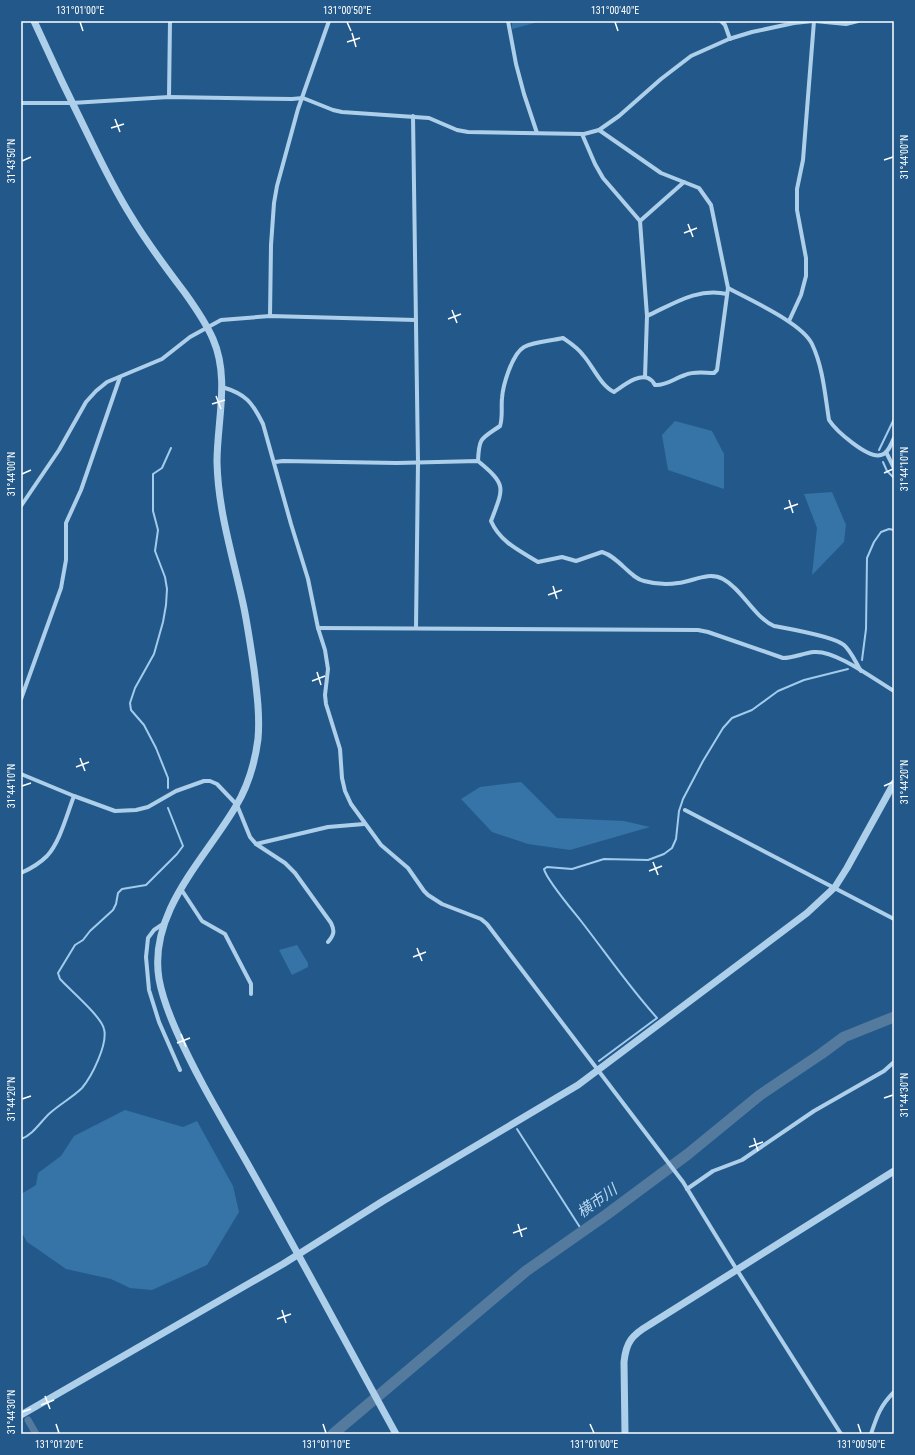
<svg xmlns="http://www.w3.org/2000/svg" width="915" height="1455" font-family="'Roboto Condensed','Noto Sans JP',sans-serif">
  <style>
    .green { fill: #3673a7 }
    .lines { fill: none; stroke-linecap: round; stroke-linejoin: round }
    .stream { stroke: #a2cbec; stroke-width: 2 }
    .canal { stroke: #547b9d; stroke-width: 7 }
    .river { stroke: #547b9d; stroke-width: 11 }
    .minor { stroke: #aecfea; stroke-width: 4 }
    .tertiary { stroke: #aecfea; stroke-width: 7 }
    .ticks { fill: none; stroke: #fff; stroke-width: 1.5 }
    .labels { text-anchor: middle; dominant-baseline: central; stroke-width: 3; stroke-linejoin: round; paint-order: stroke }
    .water-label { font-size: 15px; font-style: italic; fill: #bad9f2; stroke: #22598a }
    .neatline { fill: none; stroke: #fff; stroke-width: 1.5 }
    .ticks-label { font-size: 10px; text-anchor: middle; fill: #fff }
  </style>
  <rect width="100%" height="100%" fill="#22598a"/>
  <g class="green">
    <path d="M512,21H542L512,29Z"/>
    <path d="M675,421L712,431L724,454V489L668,470L662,435Z"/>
    <path d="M832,492L846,525L844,542L812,575L817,528L804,494Z"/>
    <path d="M521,782L557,818L624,821L650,827L570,850L528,844L492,832L461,799L480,787Z"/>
    <path d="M297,945L308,963V967L292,975L279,950Z"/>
    <path d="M125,1110L183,1127L197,1121L233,1186L239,1212L207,1265L152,1290L130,1288L111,1279L66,1269L36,1248L27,1242L21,1231V1194L36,1185L38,1173L61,1156L74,1136Z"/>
  </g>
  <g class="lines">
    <g class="stream">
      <path d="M879,450L894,419"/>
      <path d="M883,462L887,471L894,478"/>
      <path d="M862,660L866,629L867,558L874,542L881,532L889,529L894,530"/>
      <path d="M168,788V778L156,748L144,725L131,710L130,703L135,688L154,654L163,622L166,605L167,589L165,577L155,551L158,530L153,511V474L162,468L171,448"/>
      <path d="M599,1061L657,1018C629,987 606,953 581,921C573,911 546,879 544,869L547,867L572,869L604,859L648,860L664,854L672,848L676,839L679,811L683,799L703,761L723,728L732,718L752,710L778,691L804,680L848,669"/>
      <path d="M517,1129L583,1232"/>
      <path d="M21,1139C33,1135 41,1121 50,1113C60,1104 73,1097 82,1088C92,1076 108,1044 104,1029C101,1016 70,990 60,979L58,973L75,945L83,940L90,931L113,910L116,904L118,893L122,889L146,885L177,854L183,846L168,808"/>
    </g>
    <path class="canal" d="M28,1420L36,1434"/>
    <path class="river" d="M333,1434L526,1271L606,1215L688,1154L760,1095L821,1054L844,1037L894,1017"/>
    <g class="minor">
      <path d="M508,21L516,64L524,94L537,133"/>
      <path d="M721,21L725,25L730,39"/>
      <path d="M815,21L846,24L858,21"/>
      <path d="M169,97L170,21"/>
      <path d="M21,103H72L169,97L292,99L303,98L333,110L342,112L429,118L457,130L468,132L584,134L599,130L619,116L661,79L691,56L729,39L752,32L794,23L813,21"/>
      <path d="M413,116L418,462L416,628"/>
      <path d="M582,134L595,164L603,178L640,221L647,316L645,377"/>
      <path d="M640,221L684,182"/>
      <path d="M728,288C750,300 802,323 812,344C823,367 825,395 829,420C836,431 868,459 881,455C888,454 891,444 894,438"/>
      <path d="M270,316L271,245L274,203L277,186L298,109L329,21"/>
      <path d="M647,316C673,304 698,287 727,294"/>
      <path d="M789,321L801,295L806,276V258L797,210V189L803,160L814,21"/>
      <path d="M222,387C246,394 252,402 263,424L291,524L308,579L318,628L325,650L328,669L325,695L326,704L340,749L342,778L345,791L351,804L381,845L408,868L424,891L428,895L442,904L481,919L487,924L683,1182L737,1270L841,1434"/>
      <path d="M886,452L894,468"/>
      <path d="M478,461C479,437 481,439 500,426C503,417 501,408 502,398C503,385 512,354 524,347C535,341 551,341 563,338C570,343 578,348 583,355C593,366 600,385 614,392C623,386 641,371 651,380C653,381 654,384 655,385C666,386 675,378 685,375C694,371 704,373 714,373L717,370L728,288L711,205L699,188L661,173L599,130"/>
      <path d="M275,462L283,461L397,463L478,461C507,485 504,487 491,521C500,542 520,551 538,562L562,557L576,561L602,552C619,557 630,578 644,581C655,584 667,585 678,583C692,582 708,571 723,579C742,589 753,616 774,626C789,629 833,636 844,645C851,651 856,663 861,671"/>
      <path d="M21,506L59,450L86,402L96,391L107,382L162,359L190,337L221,320L270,316L416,320"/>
      <path d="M318,628L698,630L708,632L783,658C794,658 803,653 814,652C836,650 875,680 894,691"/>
      <path d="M21,699L61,588L66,560V523L81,490L120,377"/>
      <path d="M21,774L74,796L115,811L136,810L148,807L176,791L204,781H210L217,784L237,805L250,837L256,844L285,863L295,873L331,923C335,931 334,935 328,942"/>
      <path d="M685,810L894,919"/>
      <path d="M256,844L328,827L364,824"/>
      <path d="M21,873C30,869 40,863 47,856C60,842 67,814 74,796"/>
      <path d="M181,889L202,921L225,934L251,984V994"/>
      <path d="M163,924L154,930L148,938L146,957L149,990L159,1022L180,1070"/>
      <path d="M687,1189L713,1171L742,1160L814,1111L884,1071L894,1062"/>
      <path d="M871,1434C877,1416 880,1406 894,1392"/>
    </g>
    <g class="tertiary">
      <path d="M34,21C52,61 71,101 91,141C103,166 116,192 131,216C147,243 166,268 185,293C195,307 206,323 213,339C230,378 217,421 217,462C218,512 234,560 244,608C248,628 251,649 254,669C257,693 260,716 258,739C255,762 248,786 236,806C205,859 148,912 159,979C162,996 169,1014 176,1030C197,1078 224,1122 250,1168C300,1256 347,1345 396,1434"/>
      <path d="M21,1415L283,1264L383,1201L578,1085L807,913L835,887L847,868L894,783"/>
      <path d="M625,1434L624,1362C626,1342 632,1335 649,1325L894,1171"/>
    </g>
  </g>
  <path class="ticks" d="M80,22L83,31M347,22L351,31M615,22L618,31M352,33L356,47M347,42L360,38M115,119L120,132M111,128L124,124M884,160L893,157M22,161L31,157M688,224L693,237M684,233L697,228M452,310L457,323M448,319L461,314M216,396L221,409M212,404L225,400M884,473L893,469M22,474L31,470M789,500L793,513M784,509L798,504M553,586L557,599M548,595L562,590M317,672L321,685M312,681L325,676M80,758L85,771M76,767L89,762M22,786L31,783M884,786L893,782M653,862L658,875M649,871L662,866M417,948L422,961M413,957L426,952M181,1034L186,1047M177,1043L190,1038M884,1098L893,1095M22,1099L31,1096M754,1138L758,1151M749,1147L763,1142M518,1224L522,1237M513,1233L527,1228M282,1310L286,1323M277,1319L291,1314M45,1396L50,1409M41,1405L54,1400M22,1412L31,1409M56,1424L59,1433M323,1424L326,1433M590,1424L594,1433M858,1424L861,1433"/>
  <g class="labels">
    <g class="water-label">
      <text transform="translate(597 1201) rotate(-36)">横市川</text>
    </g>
  </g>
  <rect width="915" height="1455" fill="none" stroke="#22598a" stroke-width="44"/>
  <rect x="22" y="22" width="871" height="1411" class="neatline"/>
  <g class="ticks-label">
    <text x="80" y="14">131°01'00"E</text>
    <text x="347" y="14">131°00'50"E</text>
    <text x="615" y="14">131°00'40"E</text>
    <text transform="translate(904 157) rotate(-90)" y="4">31°44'00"N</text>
    <text transform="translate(11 161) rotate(-90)" y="4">31°43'50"N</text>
    <text transform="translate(904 469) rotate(-90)" y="4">31°44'10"N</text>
    <text transform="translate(11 474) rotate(-90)" y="4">31°44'00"N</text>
    <text transform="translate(904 782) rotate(-90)" y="4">31°44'20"N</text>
    <text transform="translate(11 786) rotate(-90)" y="4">31°44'10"N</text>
    <text transform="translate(904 1095) rotate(-90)" y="4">31°44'30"N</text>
    <text transform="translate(11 1099) rotate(-90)" y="4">31°44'20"N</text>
    <text transform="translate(11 1412) rotate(-90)" y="4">31°44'30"N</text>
    <text x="59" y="1448">131°01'20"E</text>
    <text x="326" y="1448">131°01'10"E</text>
    <text x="594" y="1448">131°01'00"E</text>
    <text x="861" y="1448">131°00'50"E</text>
  </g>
</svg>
